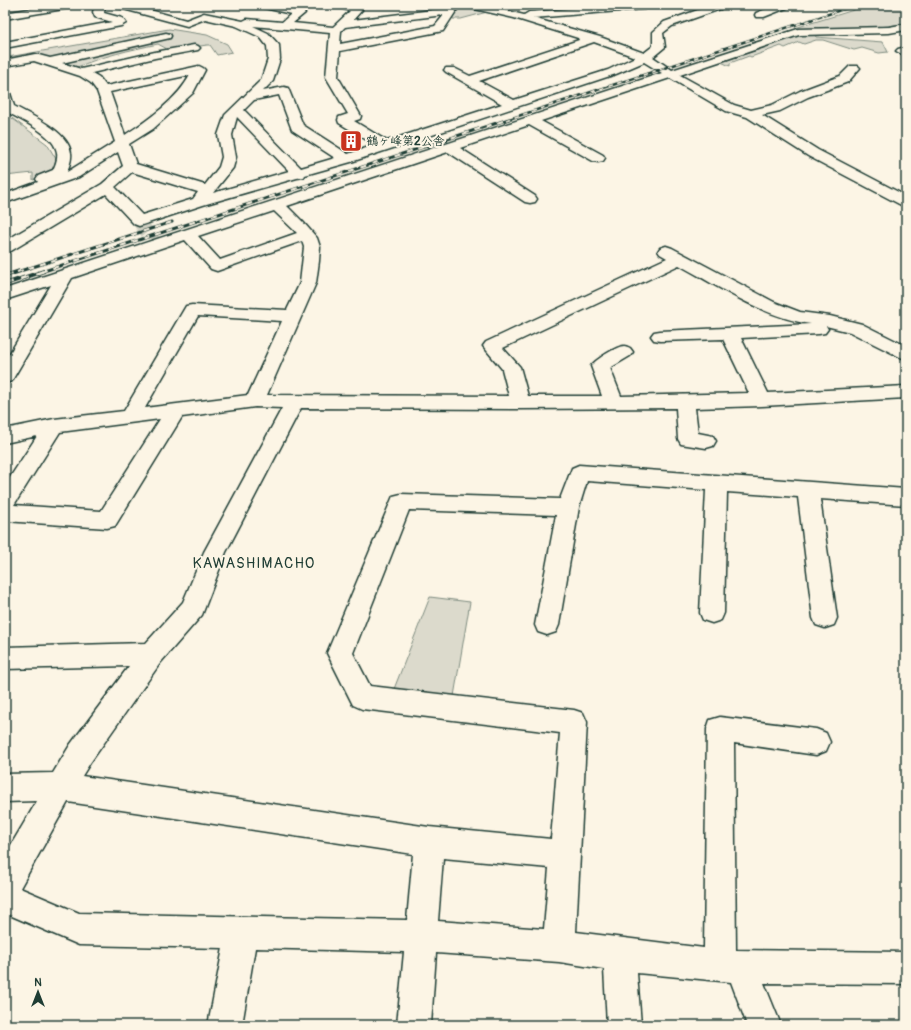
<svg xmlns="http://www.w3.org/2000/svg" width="911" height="1030" font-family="Pangolin,'Klee One',sans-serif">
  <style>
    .green { fill: #dcdacc; stroke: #7e8c80 }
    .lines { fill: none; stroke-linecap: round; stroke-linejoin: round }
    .minor-tunnel { stroke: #d0d0c2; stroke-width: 14; stroke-dasharray: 14 7; stroke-linecap: butt }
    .minor-casing { stroke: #1f3d34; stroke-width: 3 }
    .minor { fill: #fcf5e5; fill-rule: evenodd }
    .rail-far2-casing { stroke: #1f3d34; stroke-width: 2.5 }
    .rail-far1-casing { stroke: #1f3d34; stroke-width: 3 }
    .rail-casing { stroke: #1f3d34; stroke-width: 4 }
    .rail-far2 { stroke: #fcf5e5; stroke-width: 1.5; stroke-dasharray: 4.5; stroke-linecap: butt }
    .rail-far1 { stroke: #fcf5e5; stroke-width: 2; stroke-dasharray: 6; stroke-linecap: butt }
    .rail { stroke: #fcf5e5; stroke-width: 2.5; stroke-dasharray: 8; stroke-linecap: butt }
    .labels { text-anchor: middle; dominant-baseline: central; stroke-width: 4; stroke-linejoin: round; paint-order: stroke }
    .far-poi-label { font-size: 12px; font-weight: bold; fill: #1f3d34; stroke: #fcf5e5; text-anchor: start }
    .neighbourhood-label { font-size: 15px; letter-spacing: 1px; fill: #1f3d34; stroke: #fcf5e5 }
  </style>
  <rect width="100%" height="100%" fill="#fcf5e5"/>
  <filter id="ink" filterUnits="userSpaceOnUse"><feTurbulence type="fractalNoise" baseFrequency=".025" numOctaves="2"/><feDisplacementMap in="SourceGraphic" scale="8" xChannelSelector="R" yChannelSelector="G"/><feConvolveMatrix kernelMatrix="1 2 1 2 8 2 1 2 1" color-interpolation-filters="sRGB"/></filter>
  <g filter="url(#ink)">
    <g class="green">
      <path d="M459,5L486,11L487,12L461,19H453L452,16Z"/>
      <path d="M870,5H906V24L877,27L799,30L795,28Z"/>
      <path d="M169,29L207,35L227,44L232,52L217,55L210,45H207L168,51L167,49L158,44C130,50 102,56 75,68L39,55L10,60L8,57Z"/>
      <path d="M807,33L809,35H815L816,37L883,42L888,52L879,53L862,48L854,50L823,40H816L804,44L799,42L785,48L781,46L751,57L749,56L730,63V66L721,62Z"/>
      <path d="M5,113L47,144L56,159L53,170L44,176L33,180V173L5,176Z"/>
      <path d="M430,597L470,602L453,702L392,694Z"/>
    </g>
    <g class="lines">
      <path class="minor-tunnel" d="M139,221L156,244"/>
      <g class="minor-casing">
        <g id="minor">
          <path d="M51,5H74L69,8L5,19V13Z"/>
          <path d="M95,5H105L104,13L122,18L126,23L121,26L5,48V42L112,22L95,17L93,12Z"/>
          <path d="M115,5H132L186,20L204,13L243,21L247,19L282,22L291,14L260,7L259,5H278L304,11L305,13L293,23L333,27L350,11L338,7L337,5C346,5 356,4 362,10L353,20L448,8L450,5H460L443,31L340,51L338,77L361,116L360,119L354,121L387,141L502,104L446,72L444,70L446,68H454L470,76L579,40L578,38L514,18L466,7L465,5H483L524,15L529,12L618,5H648V8L644,9L533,18L600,37L644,53L653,46V32L664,22L712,5H727L726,7L672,26L663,33L665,47L653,57L672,70L798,29L889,27L906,24V30L889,33L799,35L680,75L734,105L751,110L772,105L800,91L840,76L850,66H858L860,68L848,82L808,97L780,111L762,115L818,150L906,196V206L901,205L808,156L747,117L726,111L670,78L541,121L603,155L605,158L603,161L598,162L593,161L529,125L460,148L535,196L537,199L535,202L530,203L525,202L448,152L287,206L303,222L317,238L320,247L319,261L316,283L267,395L509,396L502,369L483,346L486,342L667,258L660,254L658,251L660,248L666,246L672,248L774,302L800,312L830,316L862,324L906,346V359L900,357L850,332L826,326L828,329L825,333L819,334L741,338L768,393L906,386V398L762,406L695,408L698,433L713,436L716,441L713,446L706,448L681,444L678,439L676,408L520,409L301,408L226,552L202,615L161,662L90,763L82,776L429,827L551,839L560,733L362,709L353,705L327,653L393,496L401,494L560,499L572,468L579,465L906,489V505L820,499L837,618L834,625L825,628L816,625L813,618L798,497L727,492L724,613L721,620L712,623L703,620L700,613L706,490L587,481L579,507L559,625L556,632L547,635L538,632L535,625L556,515L409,510L353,653L370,686L574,710L583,713L587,722L576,932L704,948L707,729L710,720L720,717L816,729L826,733L830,742L826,751L816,755L734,743L736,950L906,952V984L764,983L781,1025H747L731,982L637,973L641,1025H607L604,969L559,962L436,953L431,1025H397L404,952L255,948L242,1025H208L223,948L79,945L5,913V855L37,801L5,802V774L53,773L70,745L129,666L5,669V647L146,643L183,602L204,552L282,408L255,407L182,417L115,526L107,528L5,521V485L37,436L5,443V429L54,419L124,411L186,306L192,305L287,310L300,283L304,247L302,241L217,271L211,269L185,240L72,278L14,377L12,381L5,383V361L51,285L5,300V289L662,73L644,62L616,74L351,162L305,175L304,177L297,178L203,205L139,226L134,224L106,194L11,251L5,253V241L102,184L123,166L118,152L79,177L5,203V194L38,182L36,179L38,176L53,170C56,164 59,156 56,149C51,133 19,119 5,111V89L9,90L14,106C31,115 69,132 71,153C72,160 69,166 67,172L115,142L97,91L91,83L80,76L34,61L5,66V60L35,54L50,58L166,33L170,34L171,36L170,38L62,63L81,69L155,52L194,45L198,46L200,48L198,50L155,58L92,73L99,77L106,86L199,66L203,68L205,70L193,93L153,129L129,144L136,164L205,185L219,167L222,157L218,135L225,115L261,80L268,59L267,46L260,37L236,26L205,19L187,26L116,7ZM444,15L435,26L340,44L341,31L345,27ZM253,26L330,33L326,77L348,114L339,117L338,120L339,123L375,145L348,154L303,125L288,88L284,87L263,91L273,81L280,59L279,45L268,33ZM594,42L635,57L608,70L514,100L479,81ZM190,75C178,99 148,120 125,135L110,92ZM279,95L292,130L335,158L301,168L244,110L254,100ZM237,117L289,171L213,193L233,168L236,157L232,135ZM132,172L198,192L193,199L142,215L115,187ZM274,211L297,233L220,260L198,236ZM679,265C720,287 765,318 811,324L660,331L654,332L651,336L654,340L660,341L723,339L749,393L621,396L610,368L630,356L633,352L630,348C628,347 626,346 624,346C617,346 595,360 591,366L602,396H528L520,367L503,348ZM198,316L282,321L248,395L145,408ZM160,419L101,511L14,505L60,432ZM68,802L413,854L407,920L79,913L20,888ZM443,858L549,868L544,929L438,921Z"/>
          <path d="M776,5H790L789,7L764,17H756L755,15L756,13Z"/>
          <path d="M906,47V53L902,54L896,51L898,49Z"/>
        </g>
      </g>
      <use href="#minor" class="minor"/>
      <g class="rail-far2-casing">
        <path id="rail-far2" d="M506,120L856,5"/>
      </g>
      <g class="rail-far1-casing">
        <g id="rail-far1">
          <path d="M17,272L172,222"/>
          <path d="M41,272L509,119"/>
        </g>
      </g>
      <g class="rail-casing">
        <g id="rail">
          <path d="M5,276L20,271"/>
          <path d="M5,284L44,271"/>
        </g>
      </g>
      <use href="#rail-far2" class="rail-far2"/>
      <use href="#rail-far1" class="rail-far1"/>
      <use href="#rail" class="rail"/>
    </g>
  </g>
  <defs>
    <g id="building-square" transform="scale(1.15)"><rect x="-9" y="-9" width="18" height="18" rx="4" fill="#c8321e" stroke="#fcf5e5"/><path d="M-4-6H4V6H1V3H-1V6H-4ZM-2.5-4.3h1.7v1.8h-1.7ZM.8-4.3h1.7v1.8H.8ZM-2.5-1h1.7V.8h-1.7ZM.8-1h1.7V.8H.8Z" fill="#fff"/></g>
  </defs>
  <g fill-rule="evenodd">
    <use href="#building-square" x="351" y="141"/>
  </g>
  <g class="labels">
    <g class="far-poi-label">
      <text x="366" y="141">鶴ヶ峰第2公舎</text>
    </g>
    <g class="neighbourhood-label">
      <text x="254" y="563">KAWASHIMACHO</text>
    </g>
  </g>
  <rect width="911" height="1030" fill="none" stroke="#fcf5e5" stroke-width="20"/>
  <rect x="10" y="10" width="891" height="1010" fill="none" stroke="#1f3d34" stroke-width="1.5" filter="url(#ink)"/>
  <g transform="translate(38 992)" stroke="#fcf5e5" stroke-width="3" paint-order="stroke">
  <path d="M0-3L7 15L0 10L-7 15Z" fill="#1f3d34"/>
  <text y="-6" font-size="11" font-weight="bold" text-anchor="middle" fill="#1f3d34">N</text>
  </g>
</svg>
